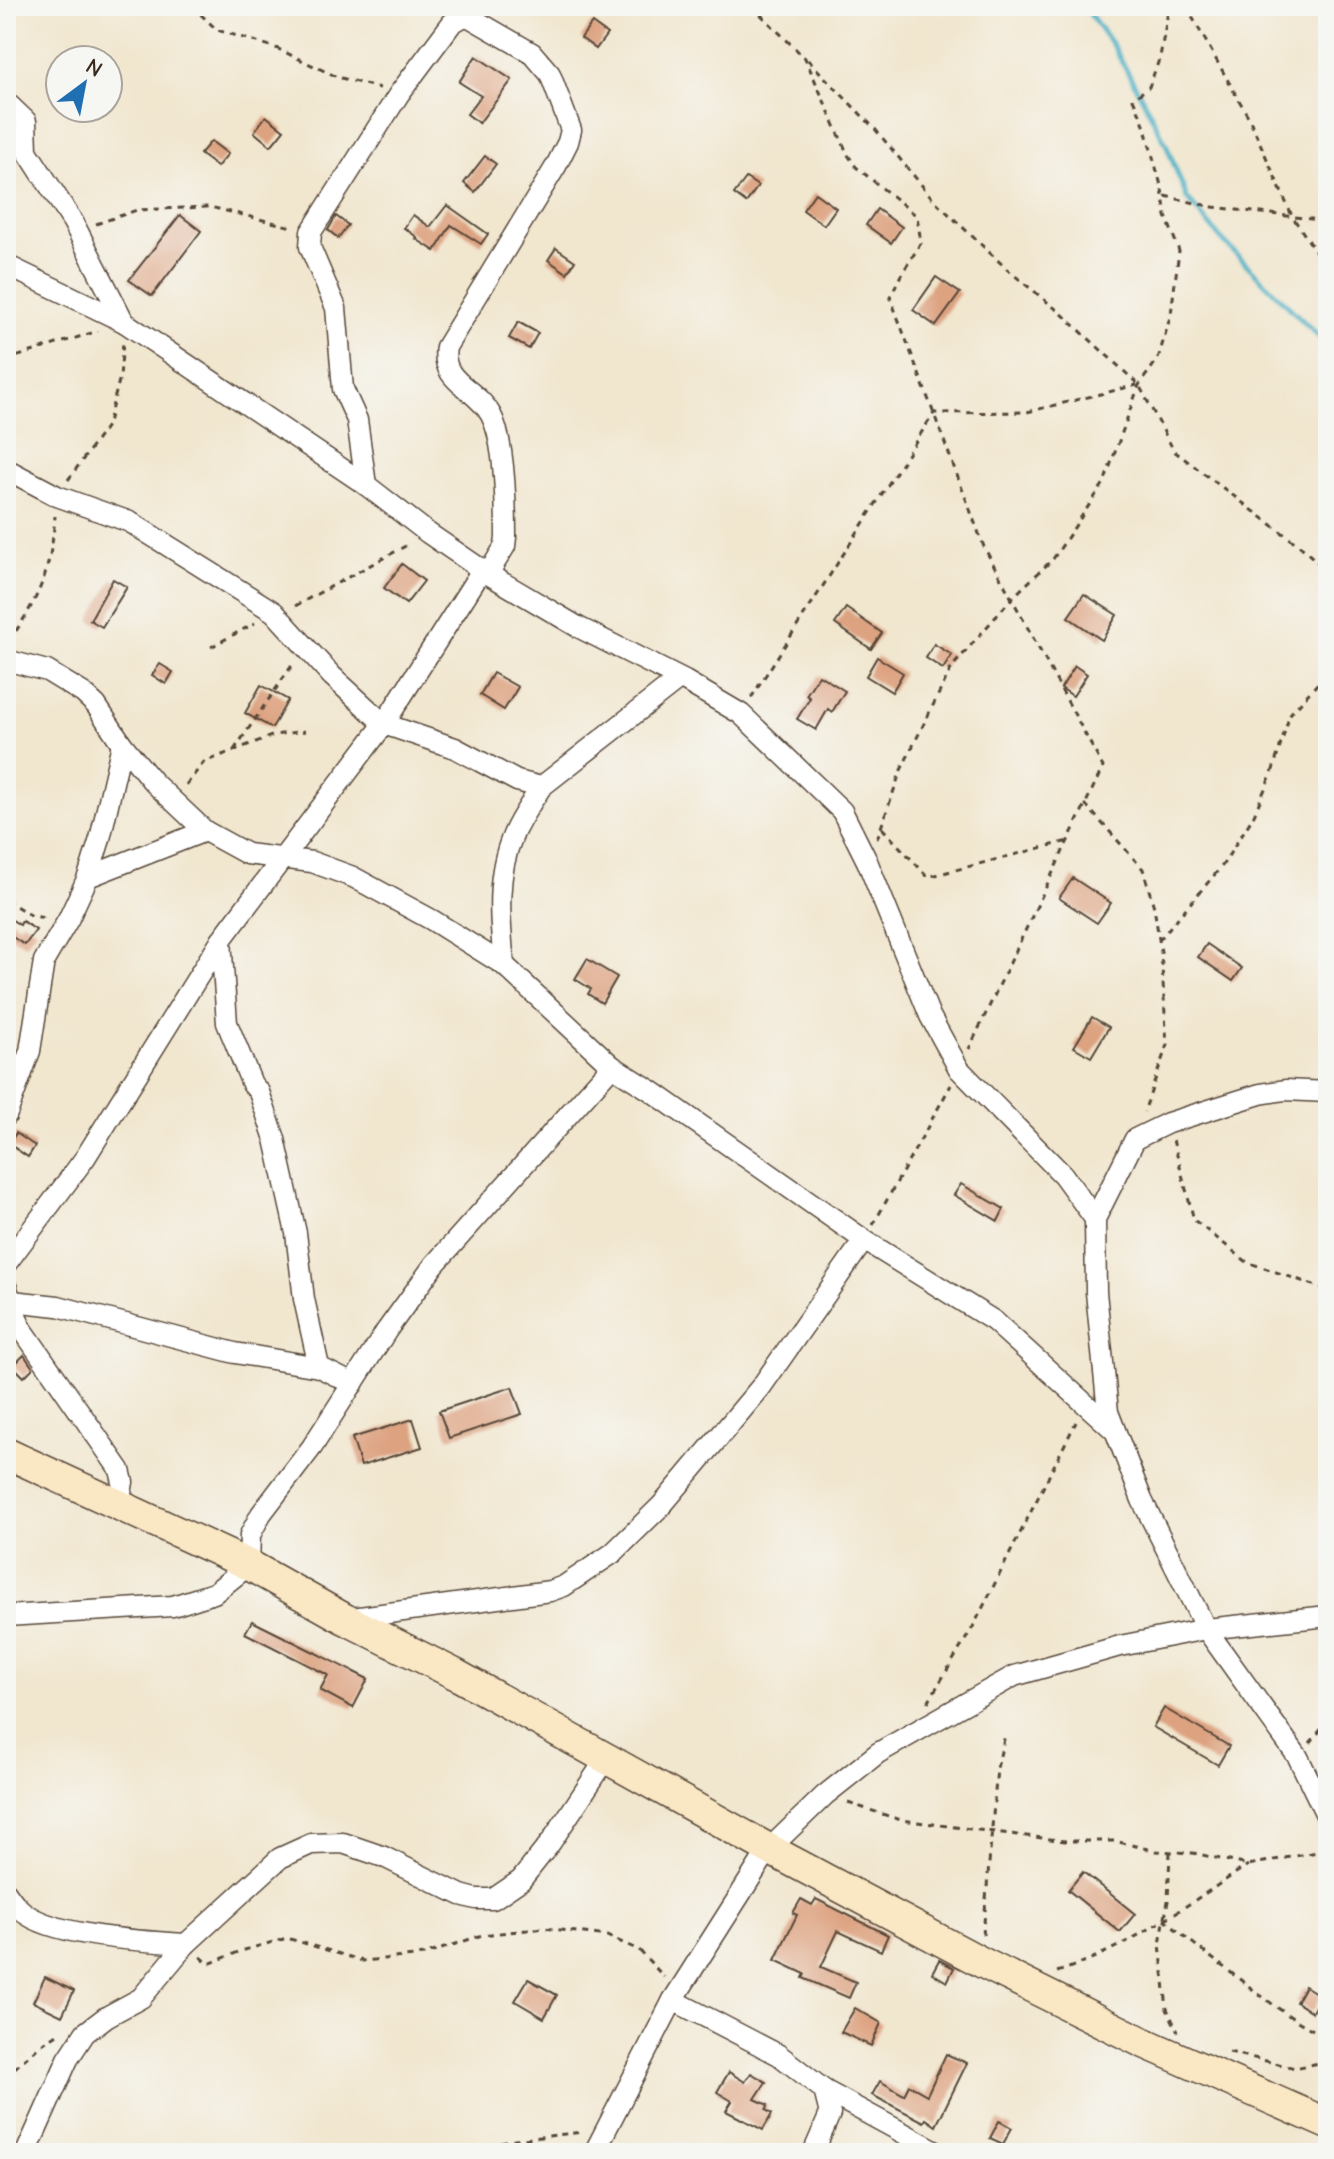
<svg xmlns="http://www.w3.org/2000/svg" width="1334" height="2159" font-family="'Comic Neue',sans-serif">
  <style>
    .lines { fill: none; stroke-linecap: round; stroke-linejoin: round }
    .stream { stroke: #44afc3; stroke-width: 5 }
    .building { fill: #dda280 }
    .street-casing { stroke: #564638; stroke-width: 23 }
    .secondary-casing { stroke: #564638; stroke-width: 33 }
    .path { stroke: #564638; stroke-width: 3; stroke-dasharray: 6 6; stroke-linecap: butt }
    .street { stroke: #fff; stroke-width: 20 }
    .secondary { stroke: #fae7c3; stroke-width: 30 }
  </style>
  <rect width="100%" height="100%" fill="#f6f6f2"/>
  <filter id="ink" filterUnits="userSpaceOnUse"><feTurbulence type="fractalNoise" baseFrequency=".0125" numOctaves="2"/><feDisplacementMap in="SourceGraphic" scale="16" xChannelSelector="R" yChannelSelector="G"/><feConvolveMatrix kernelMatrix="1 2 1 2 8 2 1 2 1" color-interpolation-filters="sRGB"/></filter>
  <filter id="wash" filterUnits="userSpaceOnUse"><feTurbulence type="fractalNoise" baseFrequency=".006" numOctaves="4" result="noise"/><feDisplacementMap in="SourceGraphic" scale="32" xChannelSelector="R" yChannelSelector="G"/><feGaussianBlur stdDeviation="1.8" result="paint"/><feColorMatrix in="noise" values="0 0 0 0 0 0 0 0 0 0 0 0 0 0 0 0 0 1.4 0 .05"/><feComposite in="paint" operator="in"/></filter>
  <g filter="url(#wash)">
    <rect width="100%" height="100%" fill="#f1e6ce"/>
    <g class="lines">
      <path class="stream" d="M1084,6L1113,46L1146,105L1166,144L1187,198L1221,239L1328,346"/>
    </g>
    <g id="blocks">
      <g class="building">
        <path d="M592,23L607,34L596,49L581,38Z"/>
        <path d="M476,56L512,80L479,123L467,114L481,96L459,82Z"/>
        <path d="M266,116L284,130L271,146L254,132Z"/>
        <path d="M211,141L228,154L217,167L200,154Z"/>
        <path d="M485,156L496,164L475,192L464,183Z"/>
        <path d="M746,178L758,186L746,203L734,194Z"/>
        <path d="M815,193L836,208L824,225L803,210Z"/>
        <path d="M447,205L488,234L481,244L451,225L435,251L416,239L417,237L404,228L413,215L430,227Z"/>
        <path d="M877,209L902,227L891,243L866,225Z"/>
        <path d="M180,215L201,231L152,296L129,280Z"/>
        <path d="M336,216L348,225L338,238L328,230Z"/>
        <path d="M556,248L575,261L567,273L548,260Z"/>
        <path d="M936,277L960,293L936,326L913,310Z"/>
        <path d="M518,322L538,333L529,349L509,338Z"/>
        <path d="M402,564L424,581L406,604L384,588Z"/>
        <path d="M113,579L127,587L102,627L90,620Z"/>
        <path d="M1084,594L1117,615L1102,640L1068,617Z"/>
        <path d="M846,608L882,633L871,649L835,624Z"/>
        <path d="M934,644L952,655L943,669L926,658Z"/>
        <path d="M877,657L903,673L892,692L866,676Z"/>
        <path d="M160,664L173,672L166,684L152,675Z"/>
        <path d="M1075,666L1087,674L1073,696L1061,688Z"/>
        <path d="M493,673L518,687L504,710L480,695Z"/>
        <path d="M819,675L845,691L832,712L828,709L816,730L797,719L810,698L806,695Z"/>
        <path d="M261,685L288,700L272,728L245,713Z"/>
        <path d="M1073,878L1111,903L1097,923L1059,898Z"/>
        <path d="M6,916L20,925L22,921L36,930L25,945L6,933Z"/>
        <path d="M1207,944L1242,968L1233,981L1198,957Z"/>
        <path d="M587,959L617,977L602,1003L588,994L591,989L575,979Z"/>
        <path d="M1092,1017L1109,1027L1091,1057L1074,1047Z"/>
        <path d="M16,1133L35,1146L28,1157L9,1144Z"/>
        <path d="M961,1184L1004,1209L998,1221L954,1195Z"/>
        <path d="M24,1355L33,1368L24,1377L13,1366Z"/>
        <path d="M512,1387L522,1414L449,1438L439,1411Z"/>
        <path d="M413,1419L422,1447L361,1466L352,1438Z"/>
        <path d="M252,1621L368,1679L353,1708L320,1690L328,1675L245,1633Z"/>
        <path d="M1164,1708L1229,1746L1218,1765L1153,1727Z"/>
        <path d="M1083,1872L1135,1914L1120,1932L1068,1890Z"/>
        <path d="M801,1899L812,1905L816,1899L888,1935L881,1951L838,1931L821,1967L856,1982L849,1998L803,1978L805,1974L775,1960L797,1915L793,1913Z"/>
        <path d="M939,1960L954,1968L947,1982L932,1973Z"/>
        <path d="M45,1977L74,1991L62,2016L33,2002Z"/>
        <path d="M528,1979L557,1995L544,2018L515,2001Z"/>
        <path d="M1305,1986L1321,1996L1312,2012L1296,2002Z"/>
        <path d="M855,2008L881,2023L871,2046L841,2032Z"/>
        <path d="M946,2054L967,2063L936,2126L926,2119L924,2122L872,2095L880,2081L904,2095L909,2085L927,2095Z"/>
        <path d="M729,2072L745,2082L751,2073L766,2082L755,2099L768,2105L766,2110L772,2114L763,2130L726,2111L732,2101L717,2092Z"/>
        <path d="M999,2121L1012,2128L1003,2144L990,2138Z"/>
      </g>
    </g>
  </g>
  <g filter="url(#ink)">
    <use href="#blocks" fill-opacity="0" stroke="#564638" stroke-width="2"/>
    <g class="lines">
      <g class="street-casing">
        <g id="street">
          <path d="M6,102L26,121L27,151L73,222L124,322"/>
          <path d="M6,265L124,322L366,485L428,533L488,574L578,627L685,681L741,714L842,811L867,861L930,1016L959,1069L1063,1175L1095,1219L1096,1292L1108,1412L1142,1500L1206,1629L1298,1757L1328,1819"/>
          <path d="M6,469L57,496L130,522L274,612L332,676L384,724L455,748L517,781L541,787L679,679"/>
          <path d="M366,485L357,420L343,389L336,308L310,247L311,232L399,94L452,23L466,15L532,53L550,74L571,130L568,142L556,166L446,347C440,383 476,387 491,415C505,441 506,506 506,537L505,546L488,574"/>
          <path d="M6,660L47,671L83,693L96,705L122,744L153,782L205,831L247,854L312,862L353,877L432,920L504,965L612,1066L650,1090L864,1240L994,1321L1114,1430"/>
          <path d="M88,877L205,831"/>
          <path d="M504,965C500,922 495,876 513,835C520,818 532,802 541,787"/>
          <path d="M6,1116L30,1051L44,961L68,920L88,877L100,839L122,744"/>
          <path d="M1095,1219L1135,1139L1168,1123L1260,1094L1285,1090L1328,1092"/>
          <path d="M6,1264L85,1158L221,940"/>
          <path d="M6,1286L20,1326L120,1470L123,1482L119,1505"/>
          <path d="M12,1301L58,1306L235,1353L319,1367"/>
          <path d="M353,1384L319,1367L304,1299L296,1233L275,1139L259,1092L252,1084L227,1023L221,940L384,724L482,570"/>
          <path d="M6,1616L173,1606L214,1593L249,1565L250,1535L261,1514L312,1447L387,1330L434,1265L612,1066"/>
          <path d="M345,1619L550,1591L564,1586L613,1553L662,1505L761,1387L864,1240"/>
          <path d="M6,1892C10,1898 16,1906 22,1911C52,1937 146,1941 186,1944"/>
          <path d="M673,2000L779,2055L824,2090L830,2114L813,2153"/>
          <path d="M824,2090L940,2153"/>
          <path d="M26,2153L68,2059L85,2033L106,2017L141,1998L186,1944L280,1858L311,1844L343,1843L384,1857L461,1895L476,1899H493L521,1880L551,1842L606,1759"/>
          <path d="M594,2153L673,2000L769,1849L825,1795L878,1753L1014,1676L1120,1646L1206,1629L1328,1616"/>
        </g>
      </g>
      <g class="secondary-casing">
        <path id="secondary" d="M6,1453L249,1565L345,1619L455,1674L769,1849L983,1963L1142,2042L1328,2124"/>
      </g>
      <g class="path">
        <path d="M192,6L217,30L274,47L337,77L380,88"/>
        <path d="M752,6L805,58L848,155L856,167L917,216L921,243L901,275L890,297L984,547L1103,767L969,1049"/>
        <path d="M1186,6L1249,118L1292,216L1328,270"/>
        <path d="M808,60L875,129L934,200L1009,271L1061,313L1139,385L1174,451L1300,546L1328,572"/>
        <path d="M6,171L18,167"/>
        <path d="M1165,196L1213,207L1328,221"/>
        <path d="M96,224L137,210L210,207L292,227"/>
        <path d="M6,360L98,331"/>
        <path d="M68,480L107,426L120,377L123,342"/>
        <path d="M295,606L411,543"/>
        <path d="M9,641C40,597 51,570 55,516"/>
        <path d="M211,647L255,623"/>
        <path d="M751,698L934,413L1027,412L1137,385"/>
        <path d="M234,750L295,661"/>
        <path d="M186,785L204,762L274,735L305,731"/>
        <path d="M1085,804L1143,869L1154,907L1161,952L1167,1045L1144,1112"/>
        <path d="M882,828L928,877L1068,841"/>
        <path d="M877,839L901,770L952,667L1012,598L1053,559L1104,483L1139,385L1158,359L1171,314L1179,251L1166,216L1162,189L1142,118L1133,99L1149,87L1160,57L1169,6"/>
        <path d="M6,900L32,916L46,918"/>
        <path d="M1159,940L1222,866L1253,817L1273,770L1290,714L1328,672"/>
        <path d="M1173,1140L1194,1220L1247,1262L1328,1290"/>
        <path d="M873,1225L951,1085"/>
        <path d="M928,1702L973,1627L1076,1422"/>
        <path d="M1310,1743L1328,1721"/>
        <path d="M848,1803L901,1820L1065,1841H1115L1156,1851L1193,1853L1248,1865L1328,1850"/>
        <path d="M1170,1852L1168,1901L1160,1944L1167,2009L1178,2032"/>
        <path d="M1164,1919C1188,1940 1213,1959 1238,1978C1267,2000 1295,2023 1328,2037"/>
        <path d="M983,1935L997,1768L1005,1735"/>
        <path d="M201,1957L209,1964L241,1951L287,1938L363,1961L424,1955L482,1935L545,1928L607,1936L639,1950L664,1977"/>
        <path d="M1057,1972C1127,1949 1187,1905 1248,1865"/>
        <path d="M1229,2052L1295,2068L1328,2061"/>
        <path d="M6,2076L39,2046L62,2031"/>
        <path d="M454,2153L515,2140L582,2132"/>
      </g>
      <use href="#street" class="street"/>
      <use href="#secondary" class="secondary"/>
    </g>
  </g>
  <rect width="1334" height="2159" fill="none" stroke="#f6f6f2" stroke-width="32"/>
  <g transform="translate(84 84) rotate(32)"><circle r="38" fill="#f6f6f2" stroke="#aba49d" stroke-width="2"/>
  <path d="M0-6L14 30L0 20L-14 30Z" fill="#1f6fb2"/>
  <text y="-12" font-size="22" font-weight="bold" text-anchor="middle" fill="#3b2a1e">N</text>
  </g>
</svg>
